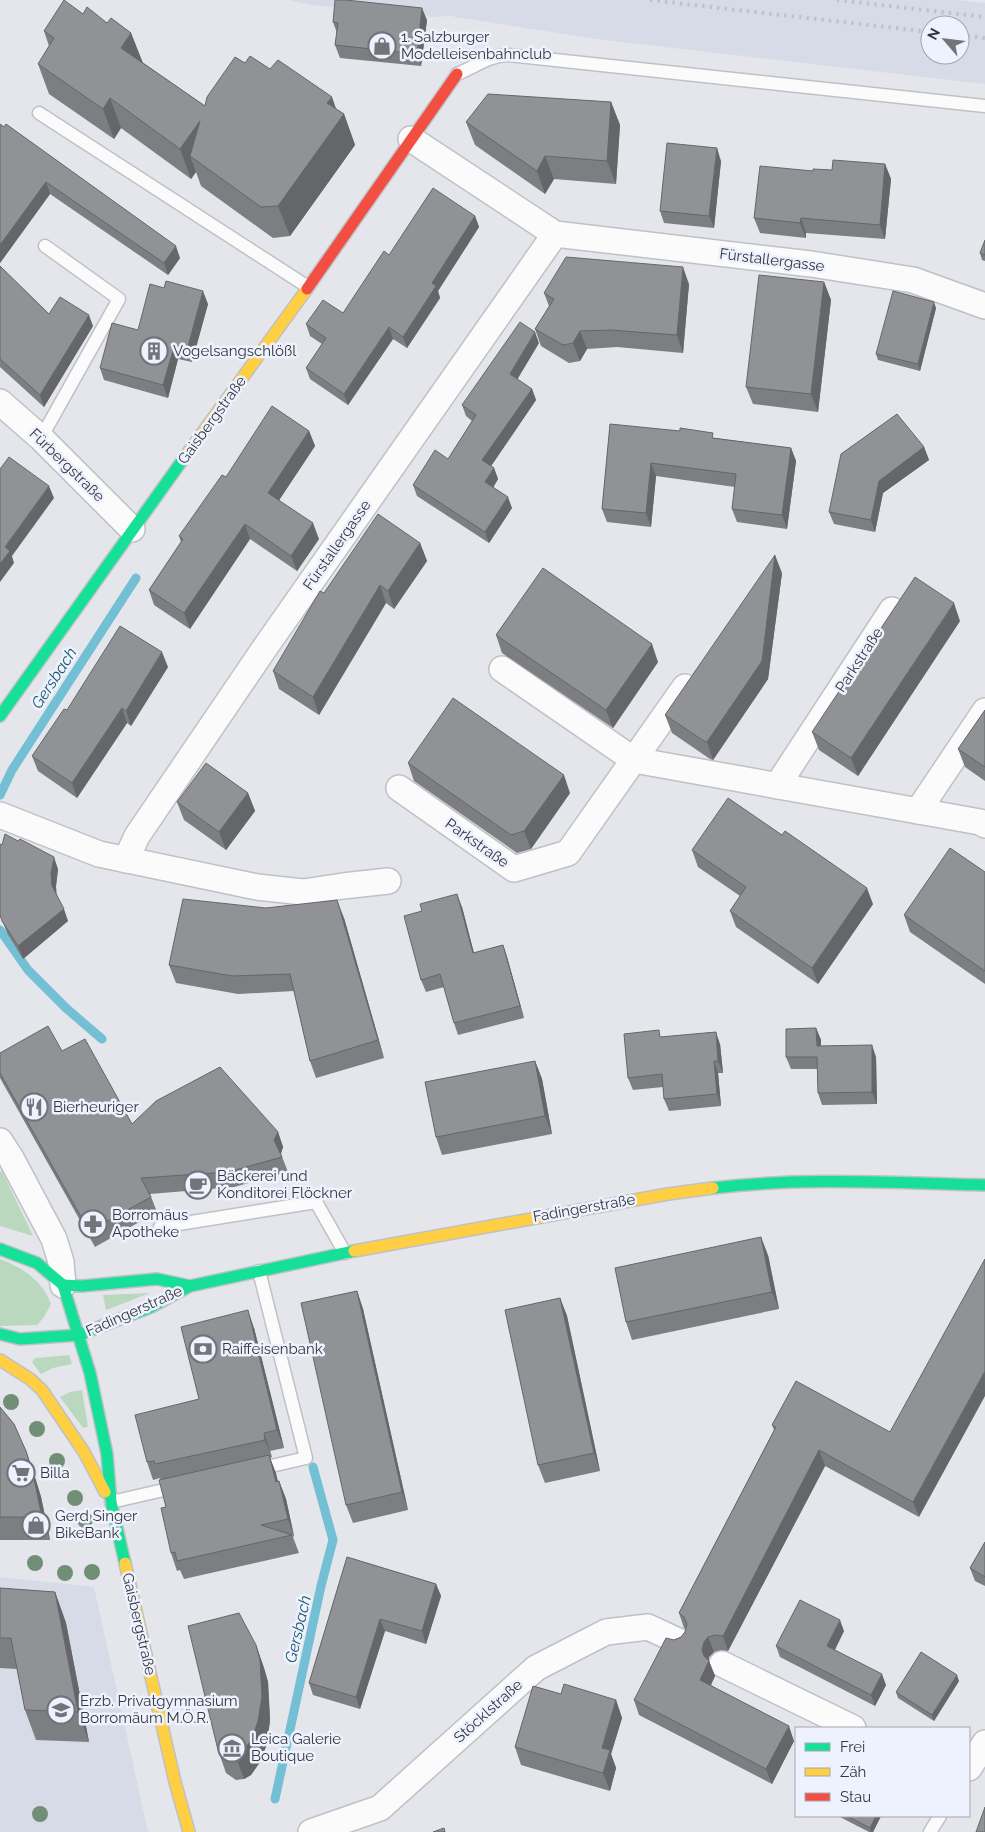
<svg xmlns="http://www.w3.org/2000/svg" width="985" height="1832" font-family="Raleway,sans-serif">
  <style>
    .built { fill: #d6dbe7; fill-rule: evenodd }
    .green { fill: #bad8bd }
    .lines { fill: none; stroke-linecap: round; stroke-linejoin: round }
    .stream { stroke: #73bfd4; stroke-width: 9 }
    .lane-casing { stroke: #bfc1c6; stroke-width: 15 }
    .street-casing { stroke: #bfc1c6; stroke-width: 28 }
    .fast-casing { stroke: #bfc1c6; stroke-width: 14 }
    .slow-casing { stroke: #bfc1c6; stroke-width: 14 }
    .jam-casing { stroke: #bfc1c6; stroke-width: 14 }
    .lane { stroke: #fbfbfc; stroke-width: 12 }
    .street { stroke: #fbfbfc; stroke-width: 25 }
    .fast { stroke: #16e098; stroke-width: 11 }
    .slow { stroke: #ffcf43; stroke-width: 11 }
    .jam { stroke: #f24e42; stroke-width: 11 }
    .rail { stroke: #c2c2c4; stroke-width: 4; stroke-dasharray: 2.5 5; stroke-linecap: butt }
    .tree { fill: #718f76 }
    .wall { fill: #7c7e81 }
    .shaded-wall { fill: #656669 }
    .building { fill: #909296; stroke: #656669 }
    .labels { text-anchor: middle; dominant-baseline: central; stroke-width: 5; stroke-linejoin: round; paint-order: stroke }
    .poi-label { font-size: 15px; fill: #36373c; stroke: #eef2fe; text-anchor: start }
    .street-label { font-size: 15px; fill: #36373c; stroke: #eef2fe }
    .water-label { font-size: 16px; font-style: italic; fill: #1f5968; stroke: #eef2fe }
  </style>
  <rect width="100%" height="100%" fill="#e4e6ec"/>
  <g class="built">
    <path d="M288,0H957L985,3V84L596,39L450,16L432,17L312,5ZM930,25H960V55H930Z"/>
    <path d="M0,1577L94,1587L148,1832H0Z"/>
  </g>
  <g class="green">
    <path d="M2,1171L33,1236L0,1226V1172Z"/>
    <path d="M0,1259C23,1268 42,1280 51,1304L44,1317L37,1325L0,1326Z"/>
    <path d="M150,1293L106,1310L103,1295Z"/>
    <path d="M69,1355L72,1364L53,1368L41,1374L32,1362L35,1358Z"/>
    <path d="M82,1390L88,1427L83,1428L60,1397L70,1392Z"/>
  </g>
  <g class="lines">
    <g class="stream">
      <path d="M0,795L12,770L136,578"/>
      <path d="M0,930L28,970L66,1008L102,1039"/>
      <path d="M275,1799L321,1586L333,1540L313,1467"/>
    </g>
    <g class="lane-casing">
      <g id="lane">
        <path d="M457,74C475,67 487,56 508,55L985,106"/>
        <path d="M39,113L308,287"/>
        <path d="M41,438L119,299L45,246"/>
        <path d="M160,1227L316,1202L345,1253"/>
        <path d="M258,1469L306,1458L259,1271"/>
        <path d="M111,1502L177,1487"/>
        <path d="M930,1832L940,1816"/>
      </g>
    </g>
    <g class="street-casing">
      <g id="street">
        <path d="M411,139L555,234L811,264L913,280L985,306"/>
        <path d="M0,402L41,438L132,529"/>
        <path d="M502,669L634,760L980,822L985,825"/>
        <path d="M777,786L892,610"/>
        <path d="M399,788L514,869L568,853L685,687"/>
        <path d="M918,811L985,711"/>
        <path d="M0,815L99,854L257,887L303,892L343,886L388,881"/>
        <path d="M126,860L137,836L264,649L555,234"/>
        <path d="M0,1141L11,1158L54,1239L61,1262L63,1285"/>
        <path d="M722,1664L853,1728"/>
        <path d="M969,1768L985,1743"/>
        <path d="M311,1832L380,1808L536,1668L606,1632L648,1627L678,1641"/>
      </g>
    </g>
    <g class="fast-casing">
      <g id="fast">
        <path d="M0,716L184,458"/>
        <path d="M713,1188C803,1177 894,1183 985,1185"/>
        <path d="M0,1249L37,1263L63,1285L90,1373L107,1454L111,1502L125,1563"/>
        <path d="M63,1285L82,1286L157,1279L190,1286"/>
        <path d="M0,1334L20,1339L79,1335"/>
        <path d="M79,1335L151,1307L190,1286L354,1251"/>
      </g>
    </g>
    <g class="slow-casing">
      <g id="slow">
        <path d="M184,458L307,289"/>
        <path d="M354,1251L668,1194L713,1188"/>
        <path d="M0,1360L30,1379L42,1390L84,1452L105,1492"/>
        <path d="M125,1563L175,1782L189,1832"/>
      </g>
    </g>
    <g class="jam-casing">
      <path id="jam" d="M307,289L457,74"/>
    </g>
    <use href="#lane" class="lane"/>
    <use href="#street" class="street"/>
    <use href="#fast" class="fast"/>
    <use href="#slow" class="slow"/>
    <use href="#jam" class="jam"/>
    <g class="rail">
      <path d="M650,0L930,32"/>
      <path d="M837,0L985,17"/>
      <path d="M960,35L985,38"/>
    </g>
  </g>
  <g class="tree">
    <circle cx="11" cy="1402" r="8"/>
    <circle cx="37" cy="1429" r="8"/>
    <circle cx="57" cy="1461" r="8"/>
    <circle cx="75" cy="1498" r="8"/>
    <circle cx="85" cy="1520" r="8"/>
    <circle cx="35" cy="1563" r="8"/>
    <circle cx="92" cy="1572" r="8"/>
    <circle cx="65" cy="1573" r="8"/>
    <circle cx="40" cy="1814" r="8"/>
  </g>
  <g class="wall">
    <path d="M83,14L107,23L131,33L142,62L205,106L245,63L270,69L344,114L355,145L290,236L273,238L201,186L196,172L191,179L121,128L114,139L49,94L38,64L49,46L44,31Z"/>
    <path d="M427,20L421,66L340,58L335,45L337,33L333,22Z"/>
    <path d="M611,102L620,125L616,184L554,179L545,194L475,145L466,122Z"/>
    <path d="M0,124L180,258L168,275L50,194L0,263Z"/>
    <path d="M721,161L714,228L664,223L660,211Z"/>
    <path d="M885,164L891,179L885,239L806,233V238L760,233L754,218L813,171L832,170Z"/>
    <path d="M475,216L479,227L438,291L440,298L407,348L393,339L348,405L310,379L306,368L322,344L310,336L306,324L343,313L389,255Z"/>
    <path d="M985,240V261L982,260L980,253Z"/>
    <path d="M0,266L49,314L93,326L44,407L0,367Z"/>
    <path d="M824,282L831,300L818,412L753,404L746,387Z"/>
    <path d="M689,284L683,353L617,347L587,349L580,361L569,363L541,346L535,329L549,306L544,293Z"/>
    <path d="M208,304L192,362L178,359L168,398L104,380L100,368L138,330Z"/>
    <path d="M936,308L920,371L878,360L876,354Z"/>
    <path d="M539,343L517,379L532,389L536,400L491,466L494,468L498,479L493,488L512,508L489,543L417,496L413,485L448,459L472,421L466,416L462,405Z"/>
    <path d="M610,424L791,448L796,461L787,529L737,522L732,509L735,487L656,476L651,527L607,522L602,509Z"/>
    <path d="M309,431L315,446L279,500L319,539L297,571L250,539L190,629L154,605L149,590L181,542L179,536L226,477Z"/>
    <path d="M924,447L929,460L883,493L875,532L834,524L829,512Z"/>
    <path d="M420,543L427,561L394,609L386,603L319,715L279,689L273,671L324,593Z"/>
    <path d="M782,573L768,679L713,760L710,759L672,733L665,715Z"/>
    <path d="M960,621L858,776L819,750L812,732Z"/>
    <path d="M496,635L658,662L613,728L502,653Z"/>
    <path d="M168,667L131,726L127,723L77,798L38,771L32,756L67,710Z"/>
    <path d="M985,710V781L965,767L958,749Z"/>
    <path d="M408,763L570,793L531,849L517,853L414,781Z"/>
    <path d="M248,793L255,811L226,850L184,820L177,802Z"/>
    <path d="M782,835L873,904L818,984L736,927L730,911L740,896L698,867L692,850Z"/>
    <path d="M58,869L56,886V894L68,921L23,959L7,933L0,915Z"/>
    <path d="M985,872V984L910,932L904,915Z"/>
    <path d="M462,907L474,953L503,945L507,957L524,1018L458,1035L454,1023L444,987L426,992L421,980Z"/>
    <path d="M344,918L384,1058L316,1078L310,1061L294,991L238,994L176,983L169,965Z"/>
    <path d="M816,1028L821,1040V1046L876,1057L877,1104L822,1105L818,1093L817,1069H791L786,1057Z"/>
    <path d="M661,1037L720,1044L723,1073H718L721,1106L669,1111L664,1099L663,1087L633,1090L628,1078Z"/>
    <path d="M62,1051L132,1124L278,1132L283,1147L281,1154L288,1172L234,1187L150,1194L157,1212L95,1247L0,1078V1053Z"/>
    <path d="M535,1061L542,1079L552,1134L442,1155L436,1137Z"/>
    <path d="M768,1255L779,1309L632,1340L626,1322Z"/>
    <path d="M357,1291L363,1309L408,1510L353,1523L346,1505Z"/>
    <path d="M560,1298L567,1316L600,1471L545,1483L538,1465Z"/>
    <path d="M254,1328L284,1448L270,1451L272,1457L270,1458L278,1482L279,1481L286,1499L294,1536L293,1537L299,1553L184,1579L180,1570L177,1571L171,1553L166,1507L161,1480L160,1478L153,1480L147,1462L199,1399Z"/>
    <path d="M0,1407L26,1451L34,1474L41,1497L50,1540H0Z"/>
    <path d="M772,1425L890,1432L919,1517L825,1466L728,1651L721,1650L714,1652L709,1657V1661L715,1676L711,1685L794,1741L772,1784L639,1715L634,1700L674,1640L681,1637L685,1632L686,1629L684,1628L679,1613L774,1430Z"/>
    <path d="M985,1542V1586L975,1581L970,1568Z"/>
    <path d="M347,1557L436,1584L441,1596L426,1644L385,1631L360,1709L313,1695L309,1683Z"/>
    <path d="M0,1588L55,1592L66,1623L89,1742L36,1740L25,1710L17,1669L0,1668Z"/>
    <path d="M844,1631L835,1650L886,1685L875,1706L780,1657L776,1646Z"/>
    <path d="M256,1645L264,1668L268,1682L270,1720L267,1744L260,1762L251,1775L244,1779L236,1780L226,1773L218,1750Z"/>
    <path d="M959,1681L934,1721L898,1698L896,1692Z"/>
    <path d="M561,1694L616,1700L622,1718L611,1754L616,1768L610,1791L521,1765L515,1747Z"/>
    <path d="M838,1816H881L873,1832H869Z"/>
  </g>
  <g class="shaded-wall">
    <path d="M422,8L427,20L421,66L417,54Z"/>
    <path d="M131,33L143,63L121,48Z"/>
    <path d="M332,97L340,120L344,114L355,145L290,236L278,206L327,103Z"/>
    <path d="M110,98L121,128L114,139L103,109Z"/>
    <path d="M611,102L620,125L616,184L607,161Z"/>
    <path d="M200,121L190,156L196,172L191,179L180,149Z"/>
    <path d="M717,148L721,161L714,228L709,216Z"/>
    <path d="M545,156L554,179L545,194L537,171Z"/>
    <path d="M885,164L891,179L885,239L880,225Z"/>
    <path d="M46,182L50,194L0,263V245Z"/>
    <path d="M475,216L479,227L438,291L440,298L407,348L403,337L432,283Z"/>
    <path d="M801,218L806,233V238L800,223Z"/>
    <path d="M176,246L180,258L168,275L164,263Z"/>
    <path d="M683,267L689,284L683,353L677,335Z"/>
    <path d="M824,282L831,300L818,412L811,394Z"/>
    <path d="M203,291L208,304L192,362L187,350Z"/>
    <path d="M934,302L936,308L920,371L918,364Z"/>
    <path d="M89,315L93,326L44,407L40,395Z"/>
    <path d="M389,327L393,339L348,405L344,394Z"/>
    <path d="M580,331L587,349L580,361L573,343Z"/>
    <path d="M535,332L539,343L514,385L510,374Z"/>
    <path d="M174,347L178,359L168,398L163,385Z"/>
    <path d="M532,389L536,400L487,472L482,460Z"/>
    <path d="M309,431L315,446L274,508L268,493Z"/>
    <path d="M924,447L929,460L883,493L875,532L871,520L879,481Z"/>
    <path d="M791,448L796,461L787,529L782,515Z"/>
    <path d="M651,463L656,476L651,527L646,513Z"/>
    <path d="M494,468L498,479L489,494L485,482Z"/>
    <path d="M49,486L54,498L12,556L14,563L0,582V564L5,547Z"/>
    <path d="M508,497L512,508L489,543L485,532Z"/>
    <path d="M313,523L319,539L297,571L291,556Z"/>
    <path d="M245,524L250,539L190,629L184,613Z"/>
    <path d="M420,543L427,561L394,609L388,591Z"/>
    <path d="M775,555L782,573L768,679L713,760L707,742Z"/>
    <path d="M380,585L386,603L319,715L313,697Z"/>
    <path d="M954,603L960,621L858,776L851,758Z"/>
    <path d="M652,644L658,662L613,728L606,710Z"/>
    <path d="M162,652L168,667L131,726L126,711Z"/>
    <path d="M122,708L127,723L77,798L72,783Z"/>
    <path d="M564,775L570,793L531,849L524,831Z"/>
    <path d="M248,793L255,811L226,850L219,832Z"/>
    <path d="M54,857L58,869L56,886L57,898L52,886L51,873Z"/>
    <path d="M867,888L873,904L818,984L812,968Z"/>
    <path d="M457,894L462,907L477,965L473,953Z"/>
    <path d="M337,900L344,918L384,1058L378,1040Z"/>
    <path d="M64,909L68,921L23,959L18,946Z"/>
    <path d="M503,945L507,957L524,1018L520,1006Z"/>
    <path d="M816,1028L821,1040V1058L817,1046Z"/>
    <path d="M716,1032L720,1044L723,1073L718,1061Z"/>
    <path d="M872,1045L876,1057L877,1104L872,1092Z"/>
    <path d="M535,1061L542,1079L552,1134L545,1116Z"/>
    <path d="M714,1061L718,1073L721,1106L717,1094Z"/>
    <path d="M278,1132L283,1147L280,1156L274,1140Z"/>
    <path d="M761,1237L768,1255L779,1309L772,1292Z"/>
    <path d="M357,1291L363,1309L408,1510L402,1492Z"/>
    <path d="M560,1298L567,1316L600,1471L594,1453Z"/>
    <path d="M248,1310L254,1328L284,1448L277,1430Z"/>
    <path d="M985,1371V1396L919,1517L913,1502Z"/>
    <path d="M264,1433L272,1457L265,1440Z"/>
    <path d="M819,1450L825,1466L728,1651L723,1636Z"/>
    <path d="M26,1451L34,1474L41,1497L50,1540L42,1517Z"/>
    <path d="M269,1455L276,1473L282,1500L276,1482Z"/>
    <path d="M279,1481L286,1499L294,1536L288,1519Z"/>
    <path d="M436,1584L441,1596L426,1644L422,1631Z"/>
    <path d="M55,1592L66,1623L89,1742L78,1712Z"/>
    <path d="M380,1619L385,1631L360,1709L356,1697Z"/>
    <path d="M840,1620L844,1631L831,1657L827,1646Z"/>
    <path d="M708,1637L714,1652L709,1657L708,1664L709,1661L715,1676L706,1695L700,1680L702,1650L704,1642Z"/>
    <path d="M256,1645L264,1668L268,1682L270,1720L267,1744L260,1762L251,1775L244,1779L236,1757Z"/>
    <path d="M882,1674L886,1685L875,1706L871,1695Z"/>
    <path d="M957,1675L959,1681L934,1721L932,1715Z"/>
    <path d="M616,1700L622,1718L611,1754L616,1768L610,1791L603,1773L602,1748Z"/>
    <path d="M789,1726L794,1741L772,1784L766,1769Z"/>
    <path d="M876,1816H881L873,1832H871L870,1828Z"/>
  </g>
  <g class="building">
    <path d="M64,0L83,14L87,7L107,23L111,18L131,33L121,48L205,106L207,97L235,57L245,63L250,56L270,69L278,60L332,97L327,103L344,114L278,206L261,207L190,156L200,121L180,149L110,98L103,109L38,64L54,38L44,31Z"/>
    <path d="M335,0H346L422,8L417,54L335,45L338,23L333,22Z"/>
    <path d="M488,94L611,102L607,161L545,156L537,171L466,122Z"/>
    <path d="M0,124L4,127L6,124L176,246L164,263L46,182L0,245Z"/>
    <path d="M667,143L717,148L709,216L660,211Z"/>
    <path d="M833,160L885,164L880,225L801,218L800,223L754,218L760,166L813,171V169L832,170Z"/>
    <path d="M433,188L475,216L432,283L436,286L403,337L389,327L344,394L306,368L326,338L306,324L323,300L343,313L384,251L389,255Z"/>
    <path d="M985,240V255L980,253Z"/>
    <path d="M566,257L683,267L677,335L610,330L580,331L573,343L563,345L535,329L554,299L544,293Z"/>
    <path d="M0,266L49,314L60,297L89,315L40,395L0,359Z"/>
    <path d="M759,275L824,282L811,394L746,387Z"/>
    <path d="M166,281L203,291L187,350L174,347L163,385L100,368L112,323L138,330L150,284L164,288Z"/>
    <path d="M893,291L934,302L918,364L876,354Z"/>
    <path d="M520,322L535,332L510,374L532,389L482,460L494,468L485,482L508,497L485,532L413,485L435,450L448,459L476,415L462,405Z"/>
    <path d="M272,406L309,431L268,493L313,523L291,556L245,524L184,613L149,590L183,539L179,536L222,475L226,477Z"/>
    <path d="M897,414L924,447L879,481L871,520L829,512L841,454Z"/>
    <path d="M610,424L680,431V428L713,433L712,438L791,448L782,515L732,509L736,474L651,463L646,513L602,509Z"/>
    <path d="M9,457L49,486L5,547L10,551L0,564V469Z"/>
    <path d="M378,514L420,543L388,591L380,585L313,697L273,671L320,591L324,593Z"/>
    <path d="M775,555L762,661L707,742L704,741L665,715Z"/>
    <path d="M543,568L652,644L606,710L496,635Z"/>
    <path d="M915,577L954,603L851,758L812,732Z"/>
    <path d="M120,626L162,652L126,711L122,708L72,783L32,756L64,709L67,710Z"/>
    <path d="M453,698L564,775L524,831L511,835L408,763Z"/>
    <path d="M985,710V767L958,749Z"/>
    <path d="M206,763L248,793L219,832L177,802Z"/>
    <path d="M728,798L782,835L785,831L867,888L812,968L730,911L746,887L692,850Z"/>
    <path d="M5,834L18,841L20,839L54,857L51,873L52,886L64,909L18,946L2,921L0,915V844L2,845Z"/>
    <path d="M950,848L985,872V971L904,915Z"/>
    <path d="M457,894L473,953L503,945L520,1006L454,1023L440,974L421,980L404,916L422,911L420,904Z"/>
    <path d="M183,899L266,908L337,900L378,1040L310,1061L290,974L232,976L169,965Z"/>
    <path d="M48,1026L62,1051L85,1039L132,1124L156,1101L220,1067L278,1132L274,1140L282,1157L228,1172L141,1178L151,1197L89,1231L0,1073V1053Z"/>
    <path d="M816,1028L817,1046L872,1045V1092L818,1093L817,1057H786V1029Z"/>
    <path d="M659,1030L660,1037L716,1032L718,1061H714L717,1094L664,1099L662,1074L628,1078L624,1034Z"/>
    <path d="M535,1061L545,1116L436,1137L425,1082Z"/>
    <path d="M761,1237L772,1292L626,1322L615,1268Z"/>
    <path d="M985,1259V1371L913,1502L819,1450L723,1636L715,1635L708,1637L704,1642L702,1650L704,1656L709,1661L700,1680L789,1726L766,1769L634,1700L666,1638L674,1640L681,1637L685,1632L687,1624L684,1617L679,1613L776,1427L772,1425L796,1381L890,1432Z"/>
    <path d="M357,1291L402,1492L346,1505L301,1303Z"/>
    <path d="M560,1298L594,1453L538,1465L505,1310Z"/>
    <path d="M248,1310L277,1430L264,1433L265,1440L155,1464L154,1461L147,1462L135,1415L199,1399L181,1327Z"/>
    <path d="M0,1407L14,1424L26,1451L33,1474L42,1517H0Z"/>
    <path d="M269,1455L276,1482L279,1481L288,1519L261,1525L292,1535L177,1561L175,1552L171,1553L161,1508L166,1507L159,1480Z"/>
    <path d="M985,1542V1577L970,1568Z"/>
    <path d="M347,1557L436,1584L422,1631L380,1619L356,1697L309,1683Z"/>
    <path d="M0,1588L55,1592L78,1712L25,1710L11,1638H0Z"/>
    <path d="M800,1600L840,1620L827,1646L882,1674L871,1695L776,1646Z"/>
    <path d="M239,1613L256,1645L260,1660L262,1697L258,1721L252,1739L242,1752L236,1757H228L218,1750L188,1626Z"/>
    <path d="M921,1652L957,1675L932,1715L896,1692Z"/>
    <path d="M564,1684L616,1700L602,1748L610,1750L603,1773L515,1747L533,1686L561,1694Z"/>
    <path d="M985,1807V1832H976Z"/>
    <path d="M847,1816H876L870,1828Z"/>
    <path d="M444,1828L445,1832H433Z"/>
  </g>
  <defs>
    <g id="shop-ring" transform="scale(1.4375)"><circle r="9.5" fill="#eef2fe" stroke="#73747a" stroke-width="1.5"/><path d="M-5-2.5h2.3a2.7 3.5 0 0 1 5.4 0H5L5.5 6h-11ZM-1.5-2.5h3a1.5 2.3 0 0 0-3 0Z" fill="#73747a"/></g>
    <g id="building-ring" transform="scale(1.4375)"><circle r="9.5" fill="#eef2fe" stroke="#73747a" stroke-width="1.5"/><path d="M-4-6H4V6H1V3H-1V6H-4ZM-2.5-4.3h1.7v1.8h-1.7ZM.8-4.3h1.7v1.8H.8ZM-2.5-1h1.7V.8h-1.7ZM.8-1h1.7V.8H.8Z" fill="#73747a"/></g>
    <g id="restaurant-ring" transform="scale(1.4375)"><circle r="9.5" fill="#eef2fe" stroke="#73747a" stroke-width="1.5"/><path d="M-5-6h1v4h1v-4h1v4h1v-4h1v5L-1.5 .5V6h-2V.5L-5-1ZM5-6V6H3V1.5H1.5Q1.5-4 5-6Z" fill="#73747a"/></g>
    <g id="cafe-ring" transform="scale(1.4375)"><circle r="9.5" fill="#eef2fe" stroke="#73747a" stroke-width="1.5"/><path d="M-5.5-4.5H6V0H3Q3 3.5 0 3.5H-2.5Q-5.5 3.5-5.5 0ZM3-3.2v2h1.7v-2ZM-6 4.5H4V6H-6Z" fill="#73747a"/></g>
    <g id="pharmacy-ring" transform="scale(1.4375)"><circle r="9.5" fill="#eef2fe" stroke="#73747a" stroke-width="1.5"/><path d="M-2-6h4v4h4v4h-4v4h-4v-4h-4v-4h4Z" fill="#73747a"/></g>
    <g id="bank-ring" transform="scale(1.4375)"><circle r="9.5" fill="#eef2fe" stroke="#73747a" stroke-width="1.5"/><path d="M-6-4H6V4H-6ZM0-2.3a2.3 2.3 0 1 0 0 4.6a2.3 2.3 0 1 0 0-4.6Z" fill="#73747a"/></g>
    <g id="supermarket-ring" transform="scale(1.4375)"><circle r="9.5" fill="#eef2fe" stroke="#73747a" stroke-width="1.5"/><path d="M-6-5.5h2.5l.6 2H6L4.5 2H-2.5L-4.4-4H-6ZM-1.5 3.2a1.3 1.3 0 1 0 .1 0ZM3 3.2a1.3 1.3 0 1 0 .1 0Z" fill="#73747a"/></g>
    <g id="school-ring" transform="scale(1.4375)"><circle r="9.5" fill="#eef2fe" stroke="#73747a" stroke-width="1.5"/><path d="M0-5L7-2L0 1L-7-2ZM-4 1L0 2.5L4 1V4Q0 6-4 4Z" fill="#73747a"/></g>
    <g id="museum-ring" transform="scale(1.4375)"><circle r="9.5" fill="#eef2fe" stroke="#73747a" stroke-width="1.5"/><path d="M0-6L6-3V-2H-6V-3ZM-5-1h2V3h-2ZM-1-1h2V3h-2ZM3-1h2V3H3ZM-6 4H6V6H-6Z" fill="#73747a"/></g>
  </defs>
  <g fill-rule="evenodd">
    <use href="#shop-ring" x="382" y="46"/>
    <use href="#building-ring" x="154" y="351"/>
    <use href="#restaurant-ring" x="34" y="1107"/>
    <use href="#cafe-ring" x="198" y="1185"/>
    <use href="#pharmacy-ring" x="93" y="1224"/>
    <use href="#bank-ring" x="203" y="1349"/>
    <use href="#supermarket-ring" x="21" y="1473"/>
    <use href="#shop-ring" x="36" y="1525"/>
    <use href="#school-ring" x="61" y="1710"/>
    <use href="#museum-ring" x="232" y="1748"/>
  </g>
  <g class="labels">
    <g class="poi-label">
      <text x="401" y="37">1. Salzburger<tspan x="401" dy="17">Modelleisenbahnclub</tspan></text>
      <text x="173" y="351">Vogelsangschlößl</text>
      <text x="53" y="1107">Bierheuriger</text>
      <text x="217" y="1176">Bäckerei und<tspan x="217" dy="17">Konditorei Flöckner</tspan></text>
      <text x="112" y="1215">Borromäus<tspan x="112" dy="17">Apotheke</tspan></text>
      <text x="222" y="1349">Raiffeisenbank</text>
      <text x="40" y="1473">Billa</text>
      <text x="55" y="1516">Gerd Singer<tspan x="55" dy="17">BikeBank</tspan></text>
      <text x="80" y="1701">Erzb. Privatgymnasium<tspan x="80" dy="17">Borromäum M.Ö.R.</tspan></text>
      <text x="251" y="1739">Leica Galerie<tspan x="251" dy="17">Boutique</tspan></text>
    </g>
    <g class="street-label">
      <text transform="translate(772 260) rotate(7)">Fürstallergasse</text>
      <text transform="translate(212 420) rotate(-54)">Gaisbergstraße</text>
      <text transform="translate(67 465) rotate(44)">Fürbergstraße</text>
      <text transform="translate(337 545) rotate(-55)">Fürstallergasse</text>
      <text transform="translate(859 660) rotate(-57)">Parkstraße</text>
      <text transform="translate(477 843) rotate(35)">Parkstraße</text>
      <text transform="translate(584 1208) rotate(-10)">Fadingerstraße</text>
      <text transform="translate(134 1311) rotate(-24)">Fadingerstraße</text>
      <text transform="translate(139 1624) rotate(77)">Gaisbergstraße</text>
      <text transform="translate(488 1711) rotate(-42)">Stöcklstraße</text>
    </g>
    <g class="water-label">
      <text transform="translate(54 678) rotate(-57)">Gersbach</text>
      <text transform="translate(298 1629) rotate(-77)">Gersbach</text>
    </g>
  </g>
  <rect x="795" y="1727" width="175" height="90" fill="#eef2fe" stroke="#a4a7b0"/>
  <rect x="805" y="1743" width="25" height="8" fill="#16e098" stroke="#a4a7b0"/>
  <text x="840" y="1752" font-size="15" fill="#36373c">Frei</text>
  <rect x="805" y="1768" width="25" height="8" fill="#ffcf43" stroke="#a4a7b0"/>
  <text x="840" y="1777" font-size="15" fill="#36373c">Zäh</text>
  <rect x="805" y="1793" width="25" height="8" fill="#f24e42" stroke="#a4a7b0"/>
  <text x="840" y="1802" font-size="15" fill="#36373c">Stau</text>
  <g transform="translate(945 40) rotate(298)"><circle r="24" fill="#eef2fe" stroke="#a4a7b0"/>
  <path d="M0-4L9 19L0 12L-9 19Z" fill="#73747a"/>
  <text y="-8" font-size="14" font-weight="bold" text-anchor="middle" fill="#36373c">N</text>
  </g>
</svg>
